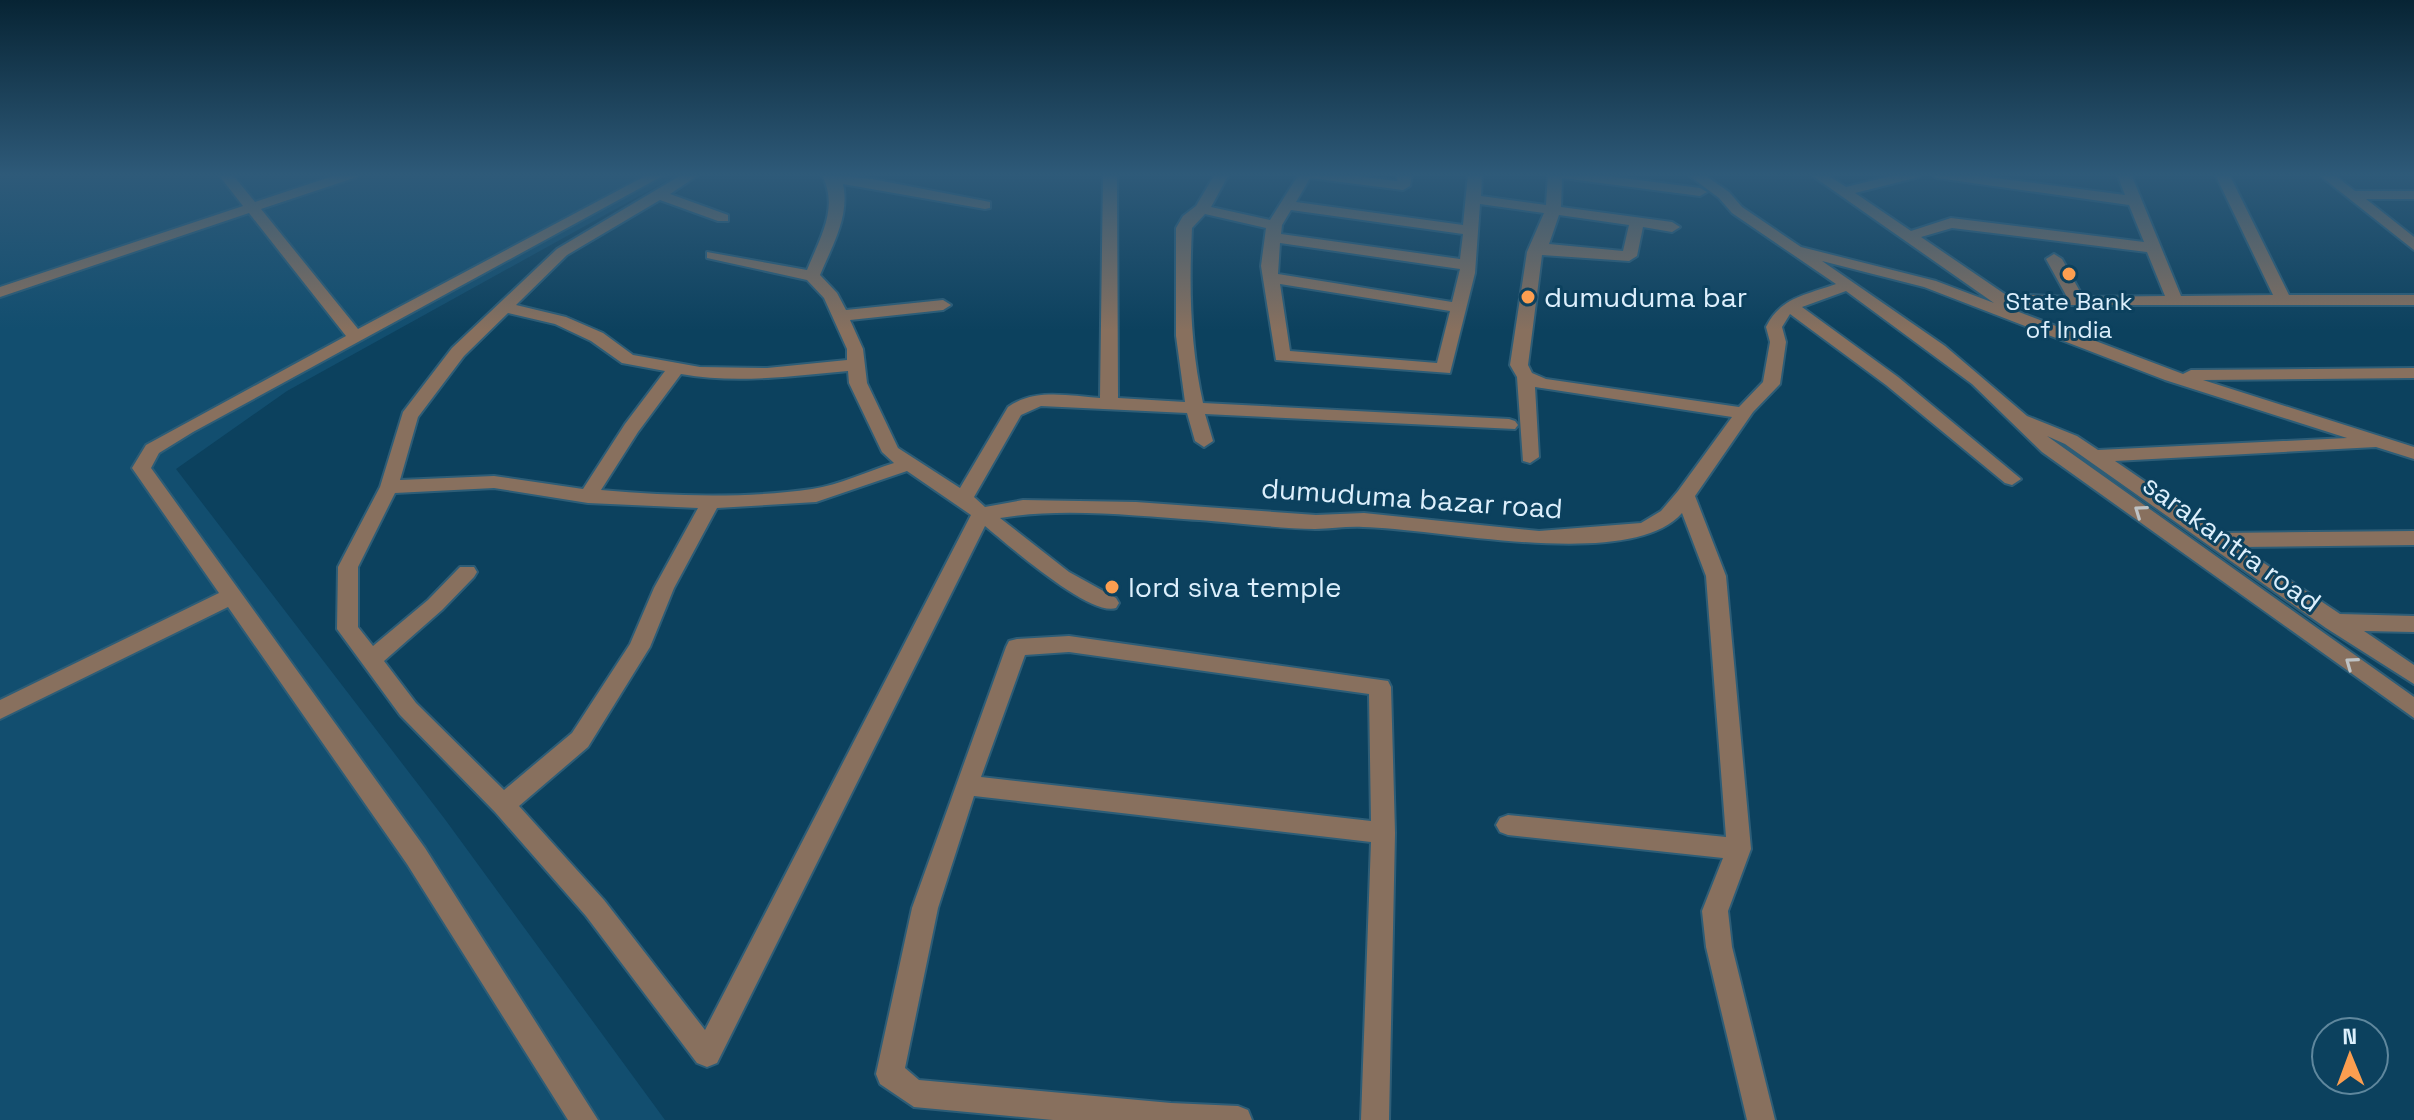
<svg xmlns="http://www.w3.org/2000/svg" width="2414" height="1120" font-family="'Space Grotesk',sans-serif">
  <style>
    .built { fill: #124e6f }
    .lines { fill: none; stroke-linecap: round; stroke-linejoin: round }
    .minor-casing { stroke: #2d5d77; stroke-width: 4 }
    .minor { fill: #88705e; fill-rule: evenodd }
    .oneway { stroke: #bfc3c5 }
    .poi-dot { fill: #fb9e50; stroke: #0c415e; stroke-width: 3 }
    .labels { text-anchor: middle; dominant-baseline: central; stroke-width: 6; stroke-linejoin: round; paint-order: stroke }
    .far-poi-label { font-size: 24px; fill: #dceffc; stroke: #0c415e }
    .poi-label { font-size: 28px; fill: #dceffc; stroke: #0c415e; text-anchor: start }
    .street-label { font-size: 28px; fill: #dceffc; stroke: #0c415e }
  </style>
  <rect width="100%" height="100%" fill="#0c415e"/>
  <path class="built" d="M0,174H679L287,391L176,469L444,818L665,1120H0Z"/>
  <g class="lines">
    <g class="minor-casing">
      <g id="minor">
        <path d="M218,174H232L255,202L339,174H359L357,177L261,209L358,329L649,174H666L193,432L159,453L151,468L425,848L598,1120H568L407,864L228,607L0,719V700L219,593L132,468L146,445L346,336L249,213L0,297V287L243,206Z"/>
        <path d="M683,174H700L670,194L728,215V221H718L660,200L567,255L516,305L566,317L603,333L633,355L700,367L767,368L847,360V349L824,298L807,280L707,258V252L807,270C820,238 840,206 821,174L872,179L990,202V208L985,209L843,184C850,216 832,246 820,275L837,293L846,310L943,300L951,305L943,310L850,320L863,349L867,383L898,448L960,488L1008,407C1035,388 1069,396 1100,398L1103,174H1117L1118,398L1185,402L1176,336V228L1183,216L1196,206L1215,174H1229L1211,207L1270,220L1299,174H1340L1397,181L1398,174H1412L1410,186L1403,190L1310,178L1296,202L1463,225L1468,174H1482L1481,196L1546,205L1548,174H1592L1700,188L1707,192L1700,196L1562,178L1561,207L1672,222L1680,227L1672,232L1643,227L1637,256L1629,261L1542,255L1528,365L1532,373L1546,379L1739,407L1763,382L1770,342L1766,327C1781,297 1806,295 1836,284L1732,213L1719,198L1687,174H1703L1729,192L1742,207L1801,247L1936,281L1994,303L1810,174H1826L1846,187L1899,174H1921L1919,177L1855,193L1911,231L1951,218L2144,242L2129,205L1937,178L1930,174H1966L2125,195L2117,174H2131L2181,296L2273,295L2215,174H2229L2289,295H2414V305H2031L2011,309L2183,374L2191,370L2414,368V378L2203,380L2414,447V459L2376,447L2115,461L2220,533L2414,531V545L2240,547L2340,614L2414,616V632L2364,631L2414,665V684L2326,628L2065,444L2047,436L2414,697V718L2042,452L1972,384L1846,291L1802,307L1898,377L2021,479L2012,485L2005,483L1886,385L1790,314L1782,327L1786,342L1780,384L1753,412L1695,496L1726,576L1751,849L1728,911L1732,947L1775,1120H1747L1706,947L1702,911L1723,858L1508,835L1500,832L1496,825L1500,818L1508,815L1726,837L1706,576L1682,513C1631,572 1436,528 1363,527C1347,526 1331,529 1315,529C1276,528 1238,523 1199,520C1135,516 1064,507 1000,518L1069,572L1116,598L1119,603L1116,608C1090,617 1007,544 985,526L717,1063L707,1067L697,1063L586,916L495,812L400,715L337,629L338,567L380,487L403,412L452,348L557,249ZM1480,204L1544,213L1527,252L1510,365L1517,377L1523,461L1530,463L1539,457L1535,387L1732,417L1678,491L1661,511L1641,523L1539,531L1364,513L1316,515L1136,502L1023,500L985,507L974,497L1021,415L1041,406L1187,413L1195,441L1204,447L1213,441L1205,414L1515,429L1518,425L1515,421L1509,419L1203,403C1190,345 1189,287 1192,228L1205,214L1266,228L1261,266L1276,360L1450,373L1475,273ZM1291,210L1463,234L1460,259L1281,234L1282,225ZM1559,215L1629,225L1623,251L1549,244ZM1952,228L2147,252L2165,296L2083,297L2062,259L2054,254L2046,259L2067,297L2031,295L2012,299L1921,237ZM1280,243L1460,269L1452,302L1278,274ZM1822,261L1924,287L2165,380L2347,438L2098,450L2077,436L2027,416L1945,346ZM1280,284L1450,311L1437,363L1290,351ZM508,313L555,324L591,341L622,363L665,371L625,424L583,489L494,476L400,480L418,417L464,356ZM848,371L849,383L882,452L894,463C868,471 839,485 812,489C742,499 671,496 601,490L638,432L681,374C736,384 793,376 848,371ZM907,471L971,515L705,1030L604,900L519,806L588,747L650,647L674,588L717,508L816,502ZM494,488L588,503L698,508L654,588L630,644L572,733L504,790L416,703L384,661L442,610L474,577L477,572L474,567H460L428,600L373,646L358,627V567L395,493Z"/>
        <path d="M2318,174H2333L2355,191H2414V199H2366L2414,237V250Z"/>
        <path d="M1069,636L1388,681L1391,687L1395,833L1389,1120H1361L1371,842L974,796L938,908L905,1068L919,1080L1171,1103L1238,1106L1248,1110L1252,1120H1053L914,1107L880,1084L876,1074L912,908L1006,647L1009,641L1017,639ZM1069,652L1369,694L1371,821L981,777L1025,655Z"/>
      </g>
    </g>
    <use href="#minor" class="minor"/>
  </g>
  <defs><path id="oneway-chevron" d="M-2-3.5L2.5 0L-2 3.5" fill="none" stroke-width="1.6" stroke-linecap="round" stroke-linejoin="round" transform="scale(2)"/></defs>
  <g class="oneway">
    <use href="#oneway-chevron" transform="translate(2140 511) rotate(-145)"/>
    <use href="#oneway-chevron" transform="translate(2351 663) rotate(-144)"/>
  </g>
  <linearGradient id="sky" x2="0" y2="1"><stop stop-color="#072434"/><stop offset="0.53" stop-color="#2e5a79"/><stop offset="1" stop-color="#2e5a79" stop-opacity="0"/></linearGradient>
  <rect width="2414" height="330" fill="url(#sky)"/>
  <g class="poi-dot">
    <circle cx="2069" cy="274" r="8"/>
    <circle cx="1528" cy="297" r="8"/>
    <circle cx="1112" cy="587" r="8"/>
  </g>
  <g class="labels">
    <g class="far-poi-label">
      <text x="2069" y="301">State Bank<tspan x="2069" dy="28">of India</tspan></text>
    </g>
    <g class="poi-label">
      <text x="1544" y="297">dumuduma bar</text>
      <text x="1128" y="587">lord siva temple</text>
    </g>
    <g class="street-label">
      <text transform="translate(1412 498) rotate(4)">dumuduma bazar road</text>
      <text transform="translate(2232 543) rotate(36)">sarakantra road</text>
    </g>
  </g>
  <g transform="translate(2350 1056) rotate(359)"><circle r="38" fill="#0c415e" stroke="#5f879d" stroke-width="2"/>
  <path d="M0-6L14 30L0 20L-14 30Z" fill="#fb9e50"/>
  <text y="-12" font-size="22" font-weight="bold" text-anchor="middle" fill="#dceffc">N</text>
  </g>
</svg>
